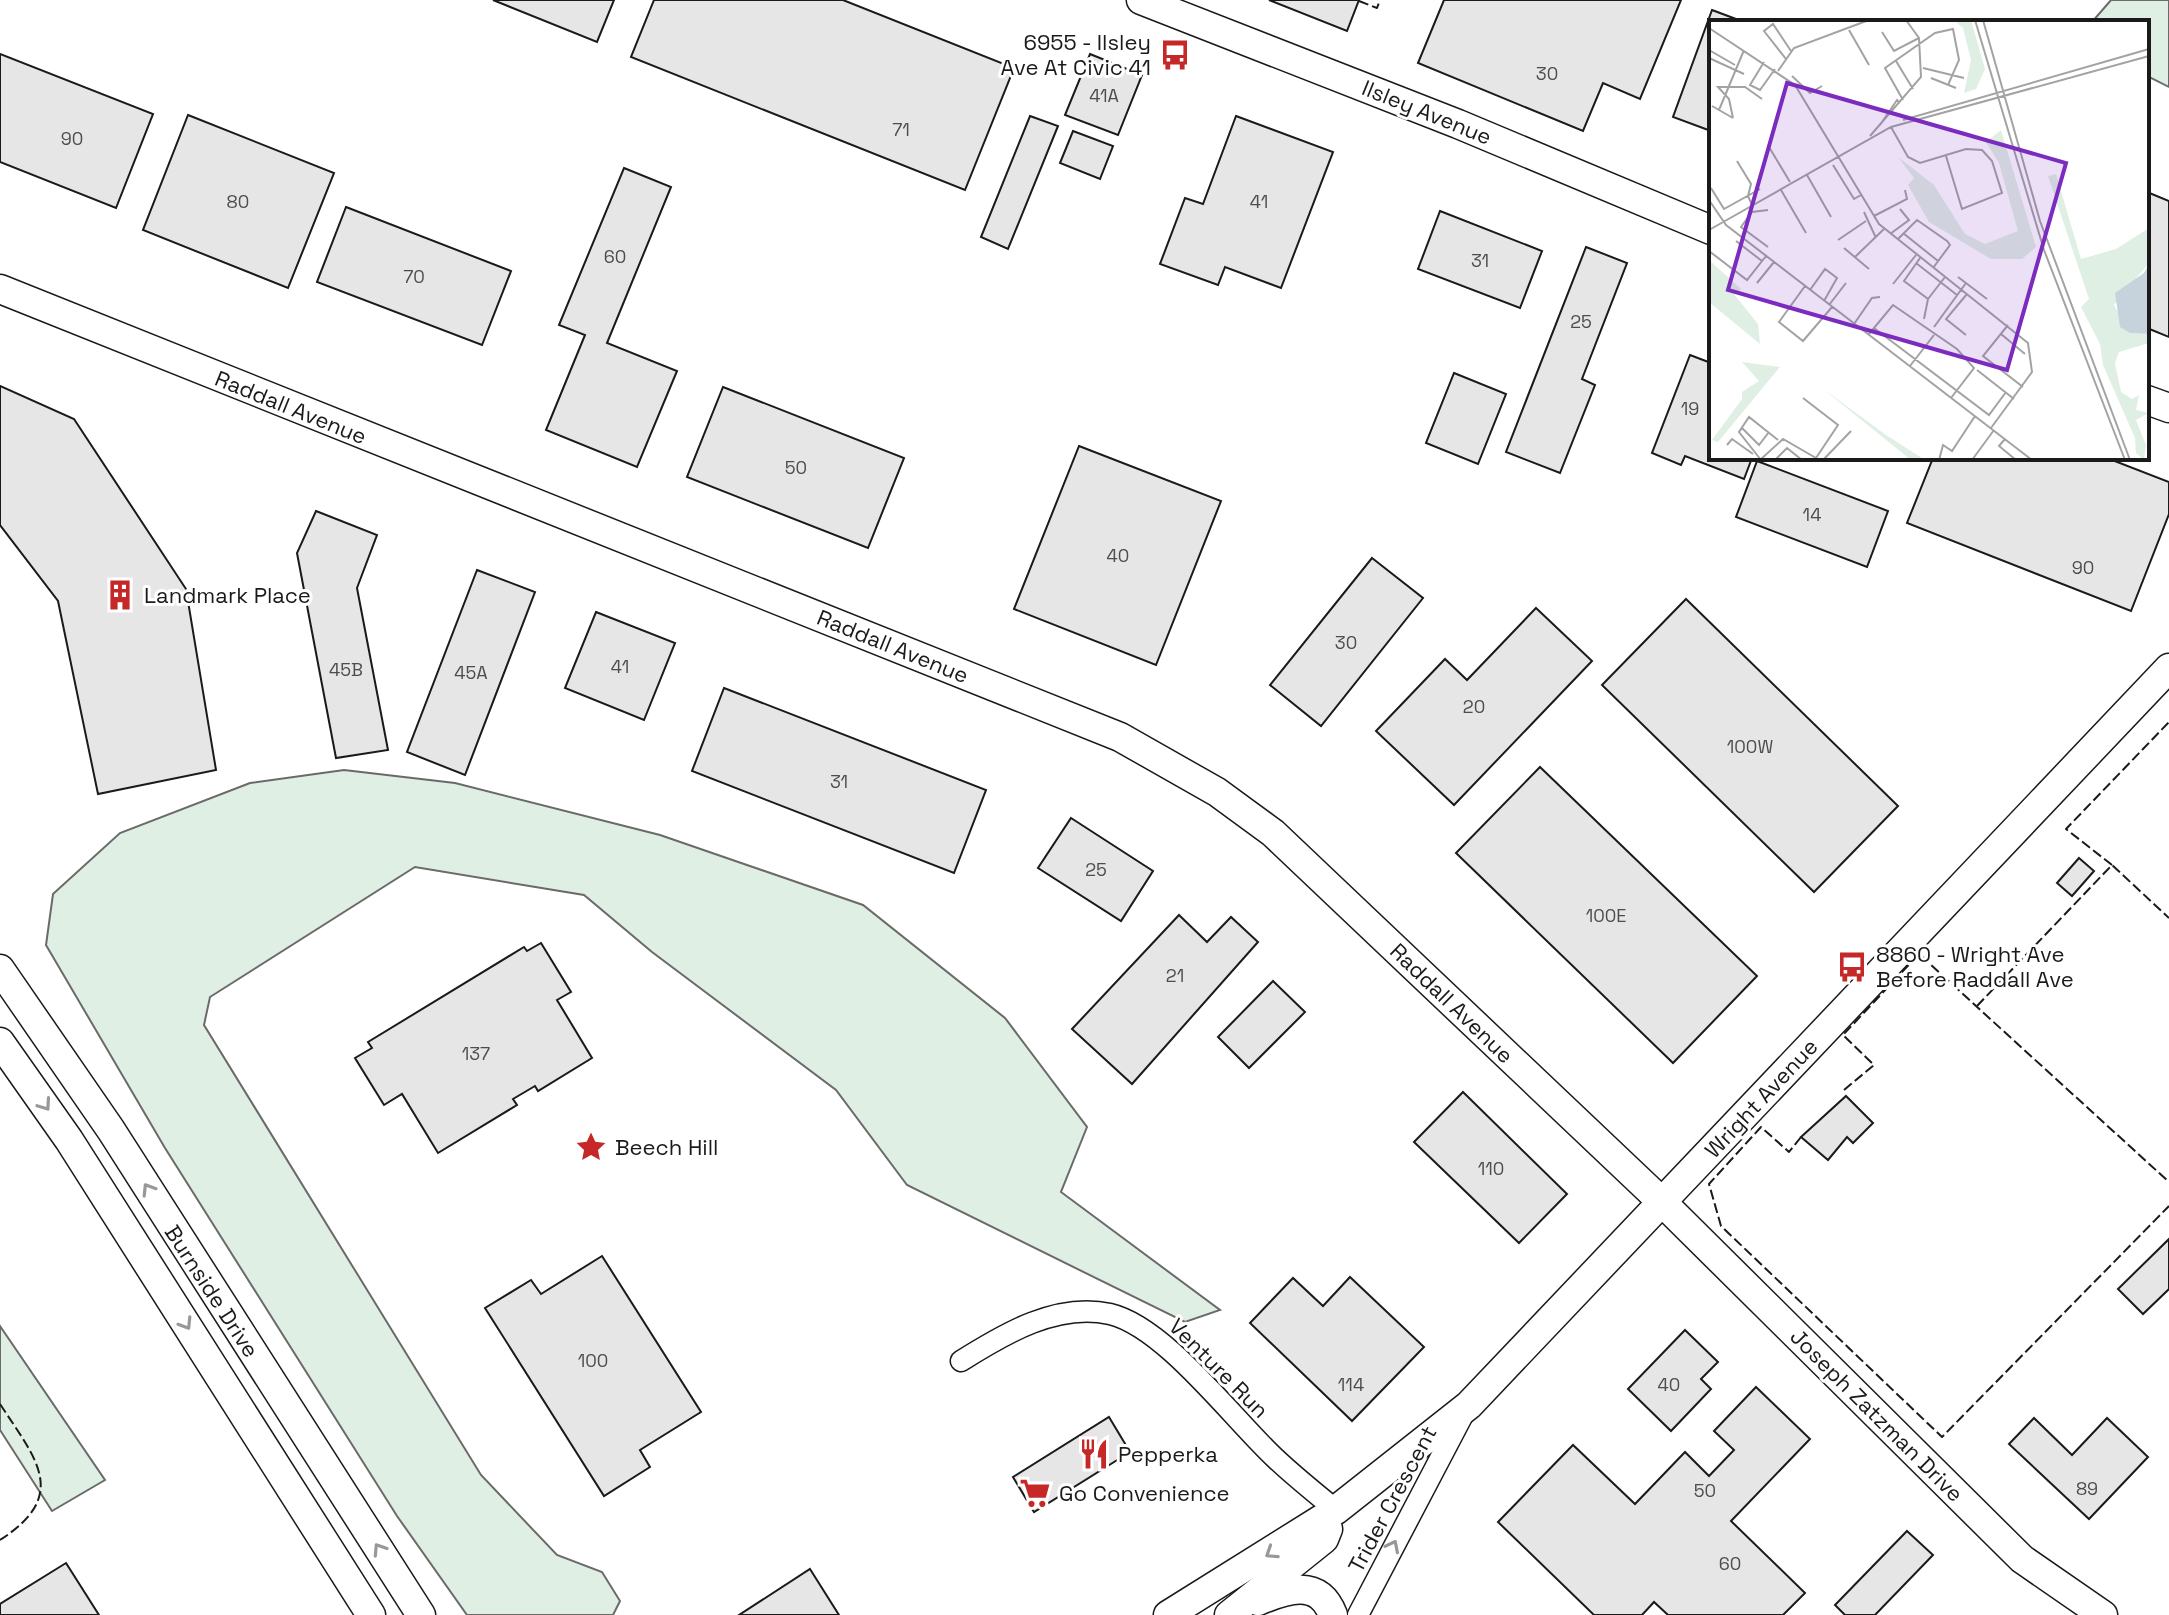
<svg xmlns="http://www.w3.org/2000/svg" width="2169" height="1615" font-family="'Space Grotesk',sans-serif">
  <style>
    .green { fill: #e0efe3; stroke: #6a6a6a; stroke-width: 2 }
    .building { fill: #e6e6e6; stroke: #1a1a1a; stroke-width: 2 }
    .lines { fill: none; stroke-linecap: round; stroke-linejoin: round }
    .street-casing { stroke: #1a1a1a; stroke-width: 23 }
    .secondary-casing { stroke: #1a1a1a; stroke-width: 31 }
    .street { stroke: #fff; stroke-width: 20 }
    .secondary { stroke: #fff; stroke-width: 28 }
    .fence { stroke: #1a1a1a; stroke-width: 2; stroke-dasharray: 10 4; stroke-linecap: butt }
    .oneway { stroke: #989898 }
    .labels { text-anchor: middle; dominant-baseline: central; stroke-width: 6; stroke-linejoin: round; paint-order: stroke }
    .number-label { font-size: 18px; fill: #4d4d4d }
    .poi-label { font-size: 22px; fill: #1a1a1a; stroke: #fff; text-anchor: start }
    .street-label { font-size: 22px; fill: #1a1a1a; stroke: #fff }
    .inset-road { fill: none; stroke: #a3a3a3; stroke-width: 2 }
    .view { fill: #7b2cbf; fill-opacity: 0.15; stroke: #7b2cbf; stroke-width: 4 }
    .inset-edge { fill: none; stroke: #1a1a1a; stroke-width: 4 }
  </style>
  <rect width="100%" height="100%" fill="#fff"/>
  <g class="green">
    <path d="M2111,0H2169V87L2147,76V22H2092Z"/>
    <path d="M344,770L455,783L660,835L863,905L1005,1018L1087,1127L1061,1192L1220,1310L1185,1322L907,1185L836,1090L652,952L584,895L415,867L210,997L204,1025L481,1475L557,1555L602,1572L620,1601L613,1615H467L397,1516L165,1148L46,945L53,894L120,833L250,783Z"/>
    <path d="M0,1326L105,1480L52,1511L0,1430Z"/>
  </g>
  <g class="building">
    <path d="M493,0H614L597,42Z"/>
    <path d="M654,0H843L1014,68L965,190L631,57Z"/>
    <path d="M1269,0H1359L1347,31Z"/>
    <path d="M1444,0H1681L1640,99L1603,83L1583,131L1418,63Z"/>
    <path d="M1712,10L1744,22H1711V131L1673,117Z"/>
    <path d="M0,54L153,114L116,208L0,162Z"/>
    <path d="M1090,54L1142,75L1118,135L1065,115Z"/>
    <path d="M188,115L334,173L288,288L143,230Z"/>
    <path d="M1030,116L1058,126L1008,249L981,237Z"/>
    <path d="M1236,116L1333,152L1281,288L1225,267L1218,285L1160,264L1185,198L1203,204Z"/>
    <path d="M1073,131L1113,146L1100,179L1060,163Z"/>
    <path d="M624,168L671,187L607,343L677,371L637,467L546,430L585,335L559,325Z"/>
    <path d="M2147,192L2169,201V337L2147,328Z"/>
    <path d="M346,207L511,271L482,345L317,282Z"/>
    <path d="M1440,211L1542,251L1520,308L1418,269Z"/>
    <path d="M1586,247L1627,263L1582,379L1595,385L1560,473L1506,452Z"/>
    <path d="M1690,355L1711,363V458H1752L1744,479L1685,456L1681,465L1652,453Z"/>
    <path d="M1454,373L1506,394L1478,464L1426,443Z"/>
    <path d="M0,386L74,419L186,589L216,770L98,794L58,601L0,525Z"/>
    <path d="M723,387L904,458L868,548L687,477Z"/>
    <path d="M1079,446L1221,501L1156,665L1014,609Z"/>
    <path d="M1933,458H2107L2169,482V514L2131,611L1907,523Z"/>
    <path d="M1757,461L1888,511L1867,567L1736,517Z"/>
    <path d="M316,511L377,535L357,588L388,750L336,758L297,553Z"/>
    <path d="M1372,558L1423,598L1321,726L1270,685Z"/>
    <path d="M477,570L535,592L465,775L407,752Z"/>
    <path d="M1686,599L1898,806L1814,892L1602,685Z"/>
    <path d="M1536,608L1592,661L1454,805L1376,731L1445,659L1467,680Z"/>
    <path d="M596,612L675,643L644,720L565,688Z"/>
    <path d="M724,688L986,790L954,873L692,771Z"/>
    <path d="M1540,767L1757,976L1673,1063L1456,853Z"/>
    <path d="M1071,818L1153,871L1121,921L1038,868Z"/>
    <path d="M2079,858L2094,871L2072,896L2057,883Z"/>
    <path d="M1179,915L1207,942L1231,917L1258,942L1132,1084L1072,1029Z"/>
    <path d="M541,943L571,992L557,1000L592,1058L538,1091L535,1086L513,1099L517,1105L438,1153L402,1094L384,1105L355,1058L372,1048L368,1042L524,947L527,951Z"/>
    <path d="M1273,981L1305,1012L1249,1068L1218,1037Z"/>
    <path d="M1463,1092L1567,1194L1519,1243L1414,1142Z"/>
    <path d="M1846,1096L1873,1123L1853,1143L1847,1137L1828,1160L1801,1137Z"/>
    <path d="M2169,1239V1289L2143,1314L2118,1289Z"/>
    <path d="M602,1256L701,1412L640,1450L650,1467L604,1496L485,1308L531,1280L541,1294Z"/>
    <path d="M1350,1277L1424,1347L1352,1421L1250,1323L1293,1278L1323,1306Z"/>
    <path d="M1685,1330L1718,1362L1701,1379L1711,1389L1671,1431L1628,1389Z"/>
    <path d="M1756,1387L1810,1439L1731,1521L1805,1593L1783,1615H1668L1654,1602L1642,1615H1594L1498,1522L1573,1445L1635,1504L1685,1452L1709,1476L1734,1450L1714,1431Z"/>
    <path d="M1109,1417L1130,1452L1034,1512L1013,1477Z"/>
    <path d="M2034,1418L2072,1455L2107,1418L2148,1457L2089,1519L2009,1444Z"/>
    <path d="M1907,1531L1933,1555L1875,1615H1845L1835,1605Z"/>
    <path d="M66,1563L99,1615H0V1604Z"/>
    <path d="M810,1569L839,1615H739Z"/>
  </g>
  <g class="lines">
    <g class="street-casing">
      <g id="street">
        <path d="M961,1361C1004,1334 1057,1302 1110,1314C1165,1327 1232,1418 1275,1458C1294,1476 1315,1493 1336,1510"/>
        <path d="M1358,1615L1464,1413"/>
      </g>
    </g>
    <g class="secondary-casing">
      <g id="secondary">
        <path d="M1141,0L1458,124L1711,230"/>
        <path d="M0,289L1120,737L1217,792L1273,833L1662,1202L2022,1559L2103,1615"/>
        <path d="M2147,400L2169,408"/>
        <path d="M0,969L111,1130L421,1615"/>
        <path d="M0,1042L69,1140L371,1615"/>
        <path d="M1258,1601C1287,1589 1319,1578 1333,1615"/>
        <path d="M1168,1615L1336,1510L1469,1405L2169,668"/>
        <path d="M1229,1615L1324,1539L1328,1529"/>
      </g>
    </g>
    <use href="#street" class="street"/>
    <use href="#secondary" class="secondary"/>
    <g class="fence">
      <path d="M1359,1L1377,8L1380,0"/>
      <path d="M2112,865L2066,829L2169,722"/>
      <path d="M1977,1006L2112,865L2169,918"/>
      <path d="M1844,1090L1874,1065L1843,1035L1919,954L2169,1182"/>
      <path d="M1801,1137L1789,1152L1761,1127L1709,1184L1721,1226L1942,1437L2169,1206"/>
      <path d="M0,1404C36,1459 70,1495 0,1540"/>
    </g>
  </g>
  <defs><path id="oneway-chevron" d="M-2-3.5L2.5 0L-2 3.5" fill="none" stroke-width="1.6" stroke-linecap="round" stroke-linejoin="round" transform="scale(2)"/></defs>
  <g class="oneway">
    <use href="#oneway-chevron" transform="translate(45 1105) rotate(55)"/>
    <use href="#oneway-chevron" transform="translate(148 1189) rotate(-122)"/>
    <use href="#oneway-chevron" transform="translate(186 1324) rotate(58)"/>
    <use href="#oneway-chevron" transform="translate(1393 1546) rotate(-63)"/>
    <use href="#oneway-chevron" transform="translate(379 1549) rotate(-123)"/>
    <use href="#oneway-chevron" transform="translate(1271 1553) rotate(147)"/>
  </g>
  <defs>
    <g id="bus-bare" transform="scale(2.4)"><path d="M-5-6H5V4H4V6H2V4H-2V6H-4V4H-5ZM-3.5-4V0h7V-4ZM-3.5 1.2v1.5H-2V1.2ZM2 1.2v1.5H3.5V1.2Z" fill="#c62828" stroke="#fff" stroke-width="2.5" paint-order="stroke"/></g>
    <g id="building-bare" transform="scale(2.4)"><path d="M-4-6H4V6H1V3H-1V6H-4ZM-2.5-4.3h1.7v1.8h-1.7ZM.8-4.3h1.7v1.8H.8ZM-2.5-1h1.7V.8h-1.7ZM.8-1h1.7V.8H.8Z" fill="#c62828" stroke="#fff" stroke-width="2.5" paint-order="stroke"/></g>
    <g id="sight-bare" transform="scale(2.4)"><path d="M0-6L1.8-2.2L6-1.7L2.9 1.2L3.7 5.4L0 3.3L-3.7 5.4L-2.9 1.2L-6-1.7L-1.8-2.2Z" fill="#c62828" stroke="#fff" stroke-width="2.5" paint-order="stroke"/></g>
    <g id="restaurant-bare" transform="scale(2.4)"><path d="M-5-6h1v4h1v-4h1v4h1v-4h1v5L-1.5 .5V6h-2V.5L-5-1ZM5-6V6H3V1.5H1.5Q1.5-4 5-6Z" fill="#c62828" stroke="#fff" stroke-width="2.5" paint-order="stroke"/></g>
    <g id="supermarket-bare" transform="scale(2.4)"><path d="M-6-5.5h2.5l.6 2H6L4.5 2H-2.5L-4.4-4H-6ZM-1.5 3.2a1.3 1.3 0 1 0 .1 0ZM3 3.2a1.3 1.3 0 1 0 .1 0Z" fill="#c62828" stroke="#fff" stroke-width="2.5" paint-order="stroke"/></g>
  </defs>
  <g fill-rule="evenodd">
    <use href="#bus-bare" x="1175" y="55"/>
    <use href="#building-bare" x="120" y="595"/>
    <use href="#bus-bare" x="1852" y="967"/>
    <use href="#sight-bare" x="591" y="1147"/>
    <use href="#restaurant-bare" x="1094" y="1454"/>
    <use href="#supermarket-bare" x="1035" y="1493"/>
  </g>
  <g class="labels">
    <g class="number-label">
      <text x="1547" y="73">30</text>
      <text x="1104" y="95">41A</text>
      <text x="901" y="129">71</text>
      <text x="72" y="138">90</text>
      <text x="238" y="201">80</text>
      <text x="1259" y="201">41</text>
      <text x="615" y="256">60</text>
      <text x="1480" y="260">31</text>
      <text x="414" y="276">70</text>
      <text x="1581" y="321">25</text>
      <text x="1690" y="408">19</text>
      <text x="796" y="467">50</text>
      <text x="1812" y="514">14</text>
      <text x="1118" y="555">40</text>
      <text x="2083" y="567">90</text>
      <text x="1346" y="642">30</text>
      <text x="620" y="666">41</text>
      <text x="346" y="669">45B</text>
      <text x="471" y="672">45A</text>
      <text x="1474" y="706">20</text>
      <text x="1750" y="746">100W</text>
      <text x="839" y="781">31</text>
      <text x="1096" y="869">25</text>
      <text x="1606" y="915">100E</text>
      <text x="1175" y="975">21</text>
      <text x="476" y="1053">137</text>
      <text x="1491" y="1168">110</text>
      <text x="593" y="1360">100</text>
      <text x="1351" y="1384">114</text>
      <text x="1669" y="1384">40</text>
      <text x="2087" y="1488">89</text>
      <text x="1705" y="1490">50</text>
      <text x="1730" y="1563">60</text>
    </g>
    <g class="poi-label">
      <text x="1151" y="42" text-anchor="end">6955 - Ilsley<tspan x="1151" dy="25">Ave At Civic 41</tspan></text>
      <text x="144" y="595">Landmark Place</text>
      <text x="1876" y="954">8860 - Wright Ave<tspan x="1876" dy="25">Before Raddall Ave</tspan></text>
      <text x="615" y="1147">Beech Hill</text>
      <text x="1118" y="1454">Pepperka</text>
      <text x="1059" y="1493">Go Convenience</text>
    </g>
    <g class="street-label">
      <text transform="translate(1427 112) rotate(22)">Ilsley Avenue</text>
      <text transform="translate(291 407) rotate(22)">Raddall Avenue</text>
      <text transform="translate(893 646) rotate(22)">Raddall Avenue</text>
      <text transform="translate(1452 1003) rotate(44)">Raddall Avenue</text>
      <text transform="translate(1761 1098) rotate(-47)">Wright Avenue</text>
      <text transform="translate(212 1291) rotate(57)">Burnside Drive</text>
      <text transform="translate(1219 1368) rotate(45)">Venture Run</text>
      <text transform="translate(1877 1415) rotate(45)">Joseph Zatzman Drive</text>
      <text transform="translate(1392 1499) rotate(-62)">Trider Crescent</text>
    </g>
  </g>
  <g transform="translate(1709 20)">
    <rect width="440" height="440" fill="#fff"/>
    <path d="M245,0H262L276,49L267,69L255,73L262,40L254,8ZM292,110L327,227L313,239H282L220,202L199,165L205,158L189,137L225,165L256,214L276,224L309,211L290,143L277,122ZM347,154L372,239L407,229L440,208V243L405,285L421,313L440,314V323L410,332L406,343L412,372L423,379L430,375L427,390L440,393L427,400L437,425L435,440L427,433L426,418L394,345L391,324L372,287L380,279L339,156ZM0,240L32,269L25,274L49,304L51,324L0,282ZM33,342L71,347L9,422L3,420L33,379V372L50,361ZM113,368L177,415L216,440H202Z" fill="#e0efe3"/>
    <path d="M440,244V314L421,313L411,307L406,273L435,253Z" fill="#c6d2dc"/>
    <path class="inset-road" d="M266,0L335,230L416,440M274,0L331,201L421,440M0,8L86,65L170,204L319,323L323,352L282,408M140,10L160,45M173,12L185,31L210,18M0,30L26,45M0,38L35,54M77,39L55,11L64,4L82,31M187,41L204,69M55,42L41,65L51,70L66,49M214,48L255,58M69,51L85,28L160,0M83,56L101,73L113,66M222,58L247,68M194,80L176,48L226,13L244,9L250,40L239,65M3,86L24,98M10,90L35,30M24,98L20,79L9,67H36L53,79M194,100L440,29M171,105L188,80L191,83M182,107L199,137L211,143L257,129L273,130L283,141L293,173L253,189L237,136M161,116L212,57L210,18L197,0M60,127L81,162M28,141L42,164L39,176L43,185M124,145L145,179L152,175M98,155L122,197M2,168L15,189L51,169M72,170L97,213M0,180L17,205L323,440M155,192L167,218M165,196L198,179L196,170M0,210L182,107L440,36M194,213L229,241M181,214L200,200L191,189M189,219L208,200L238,221L241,225L224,248M129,220L157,201M27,221L53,241M59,227L32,207L43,192L59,190M135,228L160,249M0,231L38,260L57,236M146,237L175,209M211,238L195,261L219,279L215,299M207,243L248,275M249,257L278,279M48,263L65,242M184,264L207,235M96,266L70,302L94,321L123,287M101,270L116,249L128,258L115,281M219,279L236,257M120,285L137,263M145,304L163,278L171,277M299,305L274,336L314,367M225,307L257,263M165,308L280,395L297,372M160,314L184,285L248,329L265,348L242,378M292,314L316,334M257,315L237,299L258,274M201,346L225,315M268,350L305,379M94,378L129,405L107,438M33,408L50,425L60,412M296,419L290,426L307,440M18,425L23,419L44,434M51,440L74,419L107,438M52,440L30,412L40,397L69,420M66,440L78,428L93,440M114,440L142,411M230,440L234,425L243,431L266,396M263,440L285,410"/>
    <path class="view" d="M78,63L357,143L298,350L19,270Z"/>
    <rect width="440" height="440" class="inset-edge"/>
  </g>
</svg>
